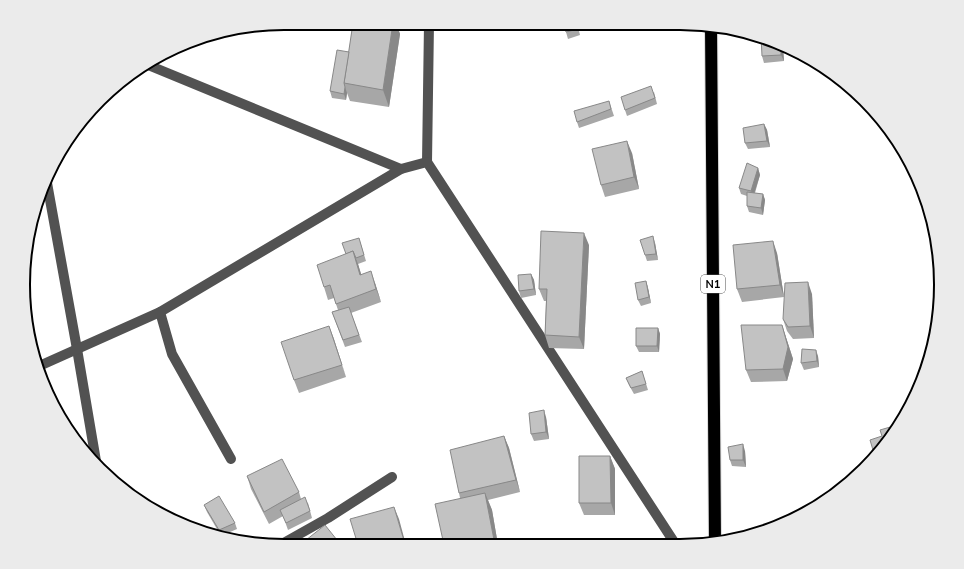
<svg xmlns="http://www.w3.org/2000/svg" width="964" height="569" font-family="Mulish,sans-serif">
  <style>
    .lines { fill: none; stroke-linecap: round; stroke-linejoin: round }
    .highway-casing { stroke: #dbdbdb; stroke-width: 14 }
    .minor { stroke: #525252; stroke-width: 10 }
    .highway { stroke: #000; stroke-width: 12 }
    .wall { fill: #a7a7a7 }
    .shaded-wall { fill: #888 }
    .building { fill: #c2c2c2; stroke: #888 }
    .labels { text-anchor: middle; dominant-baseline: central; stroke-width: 4; stroke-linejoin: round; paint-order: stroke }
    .shield { fill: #fff; stroke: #4c4c4c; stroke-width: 1 }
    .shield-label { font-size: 11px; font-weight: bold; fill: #000 }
    .rim { fill: none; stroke: #000; stroke-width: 2 }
  </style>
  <rect width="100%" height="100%" fill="#fff"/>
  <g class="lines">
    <g class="highway-casing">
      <path id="highway" d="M711,26L715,542"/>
    </g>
    <g class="minor">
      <path d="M148,65L401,169"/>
      <path d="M427,162L429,23"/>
      <path d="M47,183L77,349L96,461"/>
      <path d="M160,312L172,354L231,459"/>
      <path d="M37,367L160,312L401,169L427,162L676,545"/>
      <path d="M280,545L328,518L392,477"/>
    </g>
    <use href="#highway" class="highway"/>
  </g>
  <g class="wall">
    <path d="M353,23H396L400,34L389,107L350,101L347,93L346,100L332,98L330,91L349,52Z"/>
    <path d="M577,23L580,35L568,39L566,32Z"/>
    <path d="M764,37L783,47L784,61L764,63L762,56Z"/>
    <path d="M654,92L657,104L627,116L625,110Z"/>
    <path d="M609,101L614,116L579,128L577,122Z"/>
    <path d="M764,124L767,130L770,147L748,149L745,143Z"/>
    <path d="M632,153L639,189L605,197L601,185Z"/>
    <path d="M758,168L760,175L755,193L763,194L765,200L763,215L749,212L747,206V196L741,194L739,188Z"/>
    <path d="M359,238L366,261L358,264L361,274L375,283L381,302L351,313L362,342L345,347L332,312L338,310L334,298L328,300L324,287L346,254Z"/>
    <path d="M655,243L658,260L647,261L645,255Z"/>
    <path d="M589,245L584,349L549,348L545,335L546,301H544L539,289Z"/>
    <path d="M777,253L784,297L742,302L737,289Z"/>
    <path d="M531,274L534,280L536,295L521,298L519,291Z"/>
    <path d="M646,281L648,288L651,303L641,306L638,300Z"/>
    <path d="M812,294L814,338L793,339L787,331L783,319Z"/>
    <path d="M782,325L793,359L787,381L751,382L746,370Z"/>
    <path d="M329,326L346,377L299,393L294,380Z"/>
    <path d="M658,328L660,334L659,352H639L636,346Z"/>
    <path d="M818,356L819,367L804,370L801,363Z"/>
    <path d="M642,371L648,390L634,394L629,385L626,378Z"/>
    <path d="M546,417L549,439L534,441L531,434Z"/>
    <path d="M897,430L875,456L873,450L882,436Z"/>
    <path d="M504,436L509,448L520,492L488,500L492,510L498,545H444L460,498L459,493Z"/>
    <path d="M745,451L746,467L732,466L730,460Z"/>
    <path d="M610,456L615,469V515H584L579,503Z"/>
    <path d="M247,476L299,492L301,499L308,503L312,518L288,530L283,516L269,524L251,489Z"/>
    <path d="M204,505L235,523L237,529L221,536L207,512Z"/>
  </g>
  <g class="shaded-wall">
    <path d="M393,23H396L400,34L389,107L383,90Z"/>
    <path d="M781,46L783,47L784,61L781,55Z"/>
    <path d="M345,87L347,93L346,100L344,94Z"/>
    <path d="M764,124L767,130L770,147L767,141Z"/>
    <path d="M627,141L632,153L639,189L634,177Z"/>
    <path d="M758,168L760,175L753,197L751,191Z"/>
    <path d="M763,194L765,200L763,215L761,208Z"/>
    <path d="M584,233L589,245L584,349L579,337Z"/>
    <path d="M653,236L655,243L658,260L656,254Z"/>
    <path d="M773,241L777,253L784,297L780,285Z"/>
    <path d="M353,251L358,264L365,287L360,275Z"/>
    <path d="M371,271L375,283L381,302L376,289Z"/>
    <path d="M531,274L534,280L536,295L534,289Z"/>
    <path d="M646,281L648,288L651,303L649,297Z"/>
    <path d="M808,282L812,294L814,338L810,326Z"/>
    <path d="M782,325L793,359L787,381L783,369Z"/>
    <path d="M329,326L334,339L346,377Z"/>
    <path d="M658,328L660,334L659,352L657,346Z"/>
    <path d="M816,350L818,356L819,367L817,361Z"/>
    <path d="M544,410L546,417L549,439L546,432Z"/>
    <path d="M504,436L509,448L520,492L516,480Z"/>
    <path d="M743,444L745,451L746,467L743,460Z"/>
    <path d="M610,456L615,469V515L611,503Z"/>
    <path d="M485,493L492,510L498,545H495Z"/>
    <path d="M394,507L399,519L406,545H405Z"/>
  </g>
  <g class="building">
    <path d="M353,23H393L383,90L344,83Z"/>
    <path d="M563,23H576L578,29L566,32Z"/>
    <path d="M761,36L764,37L781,46V55L762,56Z"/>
    <path d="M337,50L349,52L344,83L345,87L344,94L330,91Z"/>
    <path d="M651,86L655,98L625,110L621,97Z"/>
    <path d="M609,101L611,109L577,122L574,111Z"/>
    <path d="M764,124L767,141L745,143L743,128Z"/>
    <path d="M627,141L634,177L601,185L592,149Z"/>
    <path d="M747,163L758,168L751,191L739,188Z"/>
    <path d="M747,192L763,194L761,208L747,206Z"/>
    <path d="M541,231L584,233L579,337L545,335L547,289H539Z"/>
    <path d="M653,236L656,254L645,255L640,240Z"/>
    <path d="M359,238L364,255L356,258L353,251L346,254L342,243Z"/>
    <path d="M773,241L780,285L737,289L733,245Z"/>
    <path d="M353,251L360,275L371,271L376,289L336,304L330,285L324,287L317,265Z"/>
    <path d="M531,274L534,289L519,291L518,275Z"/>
    <path d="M646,281L649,297L638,300L635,283Z"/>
    <path d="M808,282L810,326L788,327L783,319L785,283Z"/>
    <path d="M349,307L359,335L343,340L332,312Z"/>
    <path d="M741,325H782L788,347L783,369L746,370Z"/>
    <path d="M329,326L342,365L294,380L281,342Z"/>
    <path d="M636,328H658L657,346H636Z"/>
    <path d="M802,349L816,350L817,361L801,363Z"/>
    <path d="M642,371L646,384L631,388L626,378Z"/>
    <path d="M544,410L546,432L531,434L529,413Z"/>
    <path d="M897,425L898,427L897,430L893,435L889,436L890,438L883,447L873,450L870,440L882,436L880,430Z"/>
    <path d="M504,436L516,480L459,493L450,450Z"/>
    <path d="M743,444V460H730L728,447Z"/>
    <path d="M579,456H610L611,503H579Z"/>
    <path d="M282,459L299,492L264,512L247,476Z"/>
    <path d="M485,493L495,545H444L435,504Z"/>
    <path d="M219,496L235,523L219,530L204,505Z"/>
    <path d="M305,497L310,511L286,523L280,510Z"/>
    <path d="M394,507L405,544L401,545H358L350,519Z"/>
    <path d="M792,516H799L792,519Z"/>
    <path d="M325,525L341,545H302L301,544Z"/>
  </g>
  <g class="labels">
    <rect class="shield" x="701" y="275" width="24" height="18" rx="3"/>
    <g class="shield-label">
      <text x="713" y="284">N1</text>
    </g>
  </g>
  <path d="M0 0H964V569H0ZM284 30H680A254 254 0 0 1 934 284V285A254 254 0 0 1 680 539H284A254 254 0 0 1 30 285V284A254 254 0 0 1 284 30Z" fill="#ebebeb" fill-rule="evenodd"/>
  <path class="rim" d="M284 30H680A254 254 0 0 1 934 284V285A254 254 0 0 1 680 539H284A254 254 0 0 1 30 285V284A254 254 0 0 1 284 30Z"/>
</svg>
